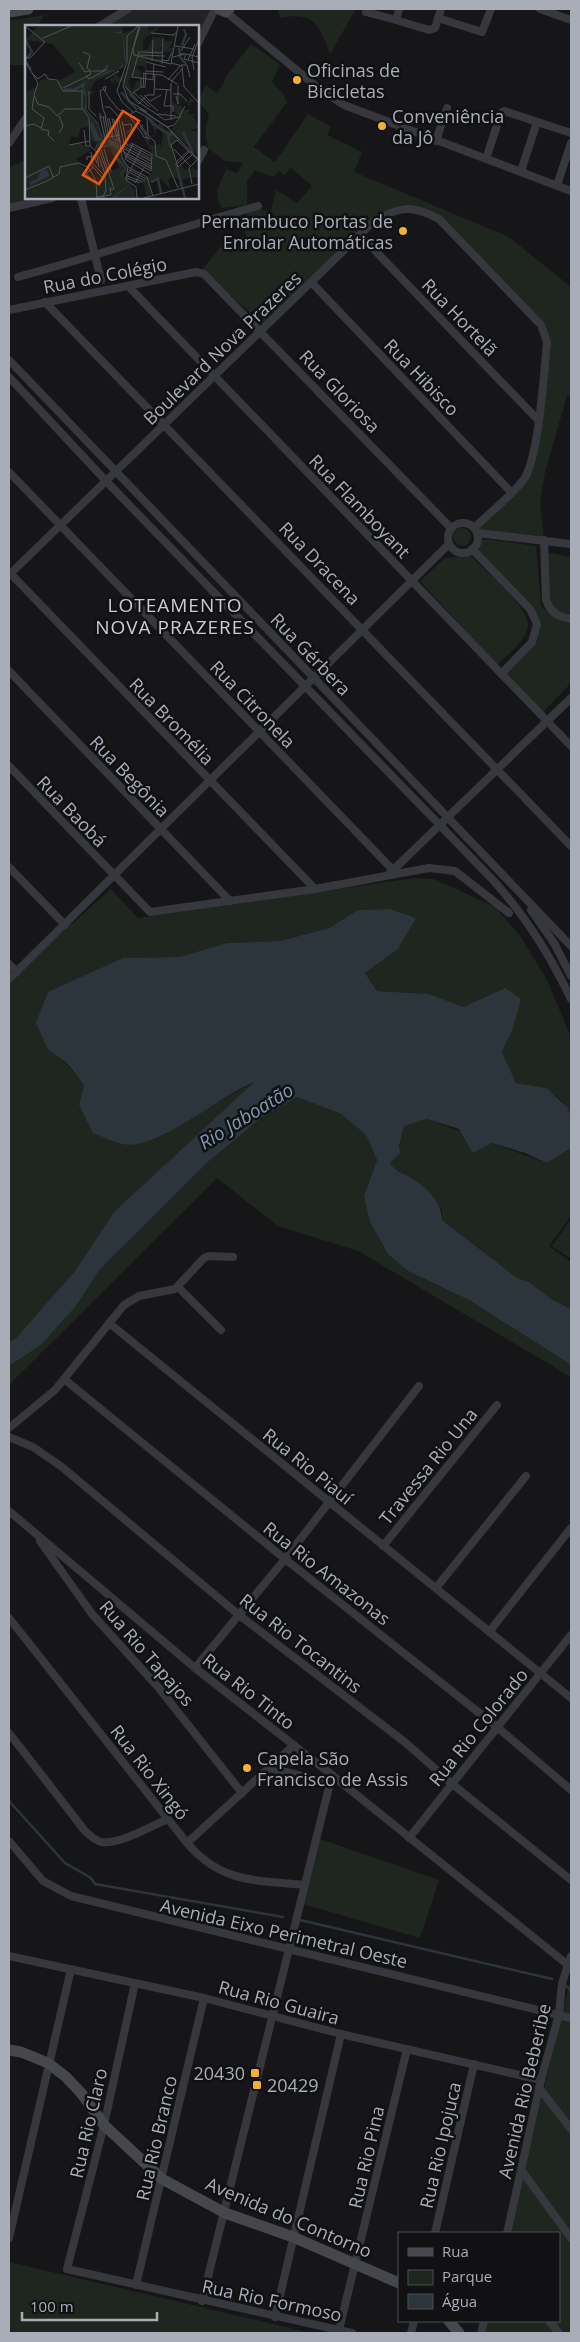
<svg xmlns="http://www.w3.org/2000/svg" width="580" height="2342" font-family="'Open Sans',sans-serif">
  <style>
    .built { fill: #222225 }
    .green { fill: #1e261f }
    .water { fill: #2c353c }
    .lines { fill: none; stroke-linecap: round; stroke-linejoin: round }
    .stream { stroke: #2c353c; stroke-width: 2.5 }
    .street { stroke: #37383d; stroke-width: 8 }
    .secondary { stroke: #45474d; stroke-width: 11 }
    .poi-dot { fill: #f2b134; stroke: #111113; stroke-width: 2 }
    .labels { text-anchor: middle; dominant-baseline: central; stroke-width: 5; stroke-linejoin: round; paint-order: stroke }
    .poi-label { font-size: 18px; fill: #a8adb8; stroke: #111113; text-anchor: start }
    .street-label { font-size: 18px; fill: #a8adb8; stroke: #111113 }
    .neighbourhood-label { font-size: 19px; letter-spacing: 1px; fill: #c9ccd4; stroke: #111113 }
    .water-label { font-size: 19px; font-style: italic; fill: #7f9bb3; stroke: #111113 }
    .inset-river { fill: none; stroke: #2c353c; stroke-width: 2.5 }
    .inset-road { fill: none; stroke: #505258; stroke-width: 1 }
    .view { fill: #e8590c; fill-opacity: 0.15; stroke: #e8590c; stroke-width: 2.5 }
    .inset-edge { fill: none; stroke: #a8adb8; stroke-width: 2.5 }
  </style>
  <rect width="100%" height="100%" fill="#161618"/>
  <path class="built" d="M135,9H208L212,10L198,37V26H108Z"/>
  <g class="green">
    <path d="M278,9H356L330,54C319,25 315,11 280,18Z"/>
    <path d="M44,15L38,26H26V65H9V21Z"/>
    <path d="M251,44L280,64L272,82L284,95L287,102L254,147L275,162L308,114L331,127L327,135L362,152L354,172L509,237L571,287V397L567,396L545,472L540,502L544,540L476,530L524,478L533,454L545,333L439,219L402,208L374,221L263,324L202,270L224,243L246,236L242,220L251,209L271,211L276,190L297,203L312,186L291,168L284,175L279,171L273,177L255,170L247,181V205L222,208C212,194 220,184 226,169L237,173L243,163L225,161L208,148L205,129L209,114L198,101L206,85L216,93L223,85L227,75Z"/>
    <path d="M26,160V198H33L9,205V167Z"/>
    <circle cx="462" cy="537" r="9"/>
    <path d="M486,539L536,546L541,606L552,615L549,608L544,552L571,557V683L543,712L505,674L540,629L534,610L480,554L479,548L482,540Z"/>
    <path d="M471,556C484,570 530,607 528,626C526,642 507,655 497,665L420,581L445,558Z"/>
    <path d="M414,878L434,879L495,907L521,937L547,980L571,1037V1116C561,1091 539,1087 516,1083L502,1052L512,1031L464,1007L429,994L377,991L365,973L398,949L415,918L390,909L358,910L329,928L280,941L227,943L179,957L123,958L78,980L48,1050L66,1063L84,1085L79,1105L160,1136L256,1080L114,1212L75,1271L15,1339L9,1342V979L111,889L138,918Z"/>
    <path d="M297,1097L341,1114L366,1135L377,1160L364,1196L408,1271L469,1300L571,1365V1377L358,1251L278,1226L217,1178L9,1385V1366L41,1345L76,1306L100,1269L209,1161L261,1118Z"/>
    <path d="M427,1119L547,1163L571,1148V1216L549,1246L571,1262V1309L551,1299L529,1282L517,1278L442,1220V1210L408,1176L394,1170L390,1163L397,1156L404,1126Z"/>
    <path d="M571,1219V1259L552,1246Z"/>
    <path d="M320,1839L439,1880L420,1938L303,1904Z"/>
    <path d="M571,1977V2333H485L488,2321H559V2233H509Z"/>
    <path d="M9,2262L311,2333H9Z"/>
  </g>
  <path class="water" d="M390,909L416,918L398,949L365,973L377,991L429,994L464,1007L505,988L521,999L512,1031L502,1052L516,1083L546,1088L567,1107L571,1116V1148L547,1163L525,1153L492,1143L473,1153L459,1129L427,1119L404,1126L399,1146L400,1153L390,1163C395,1171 400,1172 408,1176C426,1187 441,1199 442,1220L517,1278L529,1282L551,1299L571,1309V1365L469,1300L408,1271L388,1254L370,1222L364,1196L377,1160L366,1135L341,1114L297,1097L261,1118L209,1161L100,1269L76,1306L41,1345L9,1366V1342L15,1339L75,1271L114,1212L254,1082C222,1094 156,1152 122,1144C112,1142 102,1136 93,1133L79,1105L84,1085L67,1063L48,1050L36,1023L48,992L123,958L179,957L227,943L280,941L329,928L358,910Z"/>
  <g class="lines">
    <g class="stream">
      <path d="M9,1801L65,1863L91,1878L95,1884L283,1917"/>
      <path d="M300,1920L552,1979"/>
      <path d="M564,1984L571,1990"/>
    </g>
    <g class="street">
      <path d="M399,9L396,20L429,30L435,28L441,9"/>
      <path d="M540,9L571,20"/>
      <path d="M226,12L322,91L344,105L571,191"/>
      <path d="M366,12L396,20"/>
      <path d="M438,18L482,32L491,9"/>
      <path d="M100,26L128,9"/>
      <path d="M198,43L215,9"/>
      <path d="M436,141L447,108"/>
      <path d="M9,143L26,118"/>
      <path d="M486,159L501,113L504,111L571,133"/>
      <path d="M198,161L204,150"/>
      <path d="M521,171L537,122"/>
      <path d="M557,185L571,143"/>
      <path d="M81,198L101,280"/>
      <path d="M9,208L52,198"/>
      <path d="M360,235L538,420"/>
      <path d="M18,277C99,255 178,228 258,206"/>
      <path d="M311,282L511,492"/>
      <path d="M128,286L571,746"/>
      <path d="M45,302L571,846"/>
      <path d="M9,310L196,272L204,274L451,528"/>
      <path d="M9,360L571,946"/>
      <path d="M9,377L106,481L492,879C525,915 550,955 571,999"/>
      <path d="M9,472L393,870"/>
      <circle cx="463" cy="538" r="15"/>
      <path d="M477,533L571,544"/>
      <path d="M544,540L546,600C551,613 558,617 571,619"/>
      <path d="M472,549L530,609L537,624L532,642L501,674"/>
      <path d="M9,572L315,889"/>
      <path d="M9,575L374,221C400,206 412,205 439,219L541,325L547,342C544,372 539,457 524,479C511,497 490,512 474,528"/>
      <path d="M9,671L230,901"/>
      <path d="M9,766L150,912L315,889L429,868L455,871L509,913"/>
      <path d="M9,867L65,925"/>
      <path d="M389,874L571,698"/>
      <path d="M531,910L554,943L571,976"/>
      <path d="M9,964L17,972"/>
      <path d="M9,979L449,544"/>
      <path d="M178,1287L221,1330"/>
      <path d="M109,1323L571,1698"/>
      <path d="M64,1379L285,1559L497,1727L571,1790"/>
      <path d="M9,1428L55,1390L124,1305L139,1296L175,1289L204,1258L209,1256L233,1257"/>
      <path d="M9,1437L33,1447L62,1467L239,1615L406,1743L451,1783L571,1880"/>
      <path d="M9,1511L195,1668L332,1775L568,1965"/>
      <path d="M40,1541L92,1614L158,1687L242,1793"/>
      <path d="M383,1546L497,1405"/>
      <path d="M436,1588L526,1476"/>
      <path d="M9,1618L187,1843C221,1883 255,1880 304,1885"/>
      <path d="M489,1632L571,1528"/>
      <path d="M195,1668L285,1559L419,1386"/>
      <path d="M9,1733L85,1831C90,1835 94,1840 101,1842C119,1845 151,1826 168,1819"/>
      <path d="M270,1768L330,1783"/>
      <path d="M409,1838L571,1635"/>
      <path d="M9,1841L43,1881L71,1896L571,2018"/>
      <path d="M187,1843L294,1745"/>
      <path d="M9,1956L204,1998L341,2034L541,2080"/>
      <path d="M135,1983L104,2125L67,2269L352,2333"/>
      <path d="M539,2088L571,2129"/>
      <path d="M522,2171L571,2238"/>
      <path d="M435,2233L474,2064"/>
      <path d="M507,2233L541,2080L559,2014L562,1983L571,1956"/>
      <path d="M9,2238L71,1969"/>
      <path d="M136,2285L204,1998"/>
      <path d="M202,2301L332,1775"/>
      <path d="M275,2317L341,2034"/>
      <path d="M549,2321L559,2333"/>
      <path d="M339,2330L407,2049"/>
      <path d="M411,2333L414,2321"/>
      <path d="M481,2333L484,2321"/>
    </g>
    <g class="secondary">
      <path d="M219,9L226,12L229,9"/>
      <path d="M9,12L28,9"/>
      <path d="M9,2050L21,2052L48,2063L66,2077L82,2094L104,2125L162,2179L225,2213L293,2237L399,2283"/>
      <path d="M449,2321L459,2333"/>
    </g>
  </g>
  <g class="poi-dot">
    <circle cx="297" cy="80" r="5"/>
    <circle cx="382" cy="126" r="5"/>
    <circle cx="403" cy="231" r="5"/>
    <circle cx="247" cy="1768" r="5"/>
    <rect x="250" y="2068" width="10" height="10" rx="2.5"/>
    <rect x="252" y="2080" width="10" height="10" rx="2.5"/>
  </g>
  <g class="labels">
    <g class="poi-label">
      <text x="307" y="70">Oficinas de<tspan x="307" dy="21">Bicicletas</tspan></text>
      <text x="392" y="116">Conveniência<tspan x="392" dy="21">da Jô</tspan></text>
      <text x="393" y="221" text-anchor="end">Pernambuco Portas de<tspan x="393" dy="21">Enrolar Automáticas</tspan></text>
      <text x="257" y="1758">Capela São<tspan x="257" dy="21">Francisco de Assis</tspan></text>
      <text x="245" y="2073" text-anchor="end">20430</text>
      <text x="267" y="2085">20429</text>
    </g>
    <g class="street-label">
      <text transform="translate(105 275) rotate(-11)">Rua do Colégio</text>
      <text transform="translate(460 317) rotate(46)">Rua Hortelã</text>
      <text transform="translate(222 348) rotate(-44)">Boulevard Nova Prazeres</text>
      <text transform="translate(422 377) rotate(46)">Rua Hibisco</text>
      <text transform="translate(340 391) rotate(46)">Rua Gloriosa</text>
      <text transform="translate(360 506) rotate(46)">Rua Flamboyant</text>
      <text transform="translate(320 563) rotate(46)">Rua Dracena</text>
      <text transform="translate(311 654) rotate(46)">Rua Gérbera</text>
      <text transform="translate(253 704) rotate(46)">Rua Citronela</text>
      <text transform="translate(172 721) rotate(46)">Rua Bromélia</text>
      <text transform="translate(130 776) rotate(46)">Rua Begônia</text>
      <text transform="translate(72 811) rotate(46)">Rua Baobá</text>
      <text transform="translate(308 1466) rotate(39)">Rua Rio Piauí</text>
      <text transform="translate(428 1466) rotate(-51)">Travessa Rio Una</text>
      <text transform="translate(327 1573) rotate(38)">Rua Rio Amazonas</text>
      <text transform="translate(301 1643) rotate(38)">Rua Rio Tocantins</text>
      <text transform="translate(147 1653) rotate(49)">Rua Rio Tapajos</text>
      <text transform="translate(249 1691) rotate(38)">Rua Rio Tinto</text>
      <text transform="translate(478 1727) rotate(-51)">Rua Rio Colorado</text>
      <text transform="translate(150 1772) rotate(52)">Rua Rio Xingó</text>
      <text transform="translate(284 1933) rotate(13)">Avenida Eixo Perimetral Oeste</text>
      <text transform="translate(279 2002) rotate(15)">Rua Rio Guaira</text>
      <text transform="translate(524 2091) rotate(-77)">Avenida Rio Beberibe</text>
      <text transform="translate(88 2123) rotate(-77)">Rua Rio Claro</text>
      <text transform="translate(156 2138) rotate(-77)">Rua Rio Branco</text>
      <text transform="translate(440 2145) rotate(-77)">Rua Rio Ipojuca</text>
      <text transform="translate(366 2157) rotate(-77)">Rua Rio Pina</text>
      <text transform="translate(289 2217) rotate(23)">Avenida do Contorno</text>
      <text transform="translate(272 2300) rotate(12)">Rua Rio Formoso</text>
    </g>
    <g class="neighbourhood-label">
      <text x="175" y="605">LOTEAMENTO<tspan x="175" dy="22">NOVA PRAZERES</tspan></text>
    </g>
    <g class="water-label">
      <text transform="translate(246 1116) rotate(-32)">Rio Jaboatão</text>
    </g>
  </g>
  <g transform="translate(25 25)">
    <rect width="174" height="174" fill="#161618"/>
    <path d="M13,1H96L98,14V8L109,5L112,1L113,5L114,1H123V6L135,1L130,7L118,14V25L123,24L128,11L132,13L136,11L138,21L140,11V16H145L143,11L146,17L149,12L146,10L151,9L145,23H149L148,26L139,28L138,21L135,24L138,27H131L137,28L133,30L136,34L132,33L131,29L123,30L127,33L130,31L128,34H137L139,38L122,35L121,45L118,41H109L117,47L114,53L107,52L103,56L107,67L111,57L115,56V62L106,70L110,76L104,71L98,57L91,58V54L87,59L85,54L90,52L87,50H92L94,53L100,49L103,39L100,26V36L92,45L96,44L69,57L65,66L70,67L62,72V86L73,97L77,108L96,119L94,128L103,143L99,150L110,166V173H87V170L77,173H0V68L11,62L17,54L33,56L50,47L28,19L0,15ZM64,102L65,114L72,119L70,125L84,122L94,143L83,146L71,159L51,134L66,125L55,118L44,119L46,111L53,113L56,103ZM162,70L170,77H165V82L160,77L157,80L158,86L165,84L163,90L172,88L168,91L174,103L164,105L174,107V130L148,108L160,94L147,108L153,114L146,121L151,137L154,135L151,138L153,143L166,130L156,140L160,145L164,143L165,150L166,143L174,146V158L173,152H166L156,155L157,162H154L155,154L148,152L143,154L146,165L136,154L124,158L127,170L122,172L118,157L127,147V127L119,114H124L125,121L135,119L136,122L138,108L132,103L130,111L126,112L125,107L126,111L130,110L128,101L121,90L130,95L132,100L136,98L140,105L145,106L156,93L148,86L147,77L156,81L159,76L156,73L155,78V71L163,79L165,74Z" fill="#1e261f" fill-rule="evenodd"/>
    <path d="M97,1L101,36L99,40L97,43L62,56L59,62L62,73L61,84L73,98L77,110L78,117L71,123L84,120L83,114L93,117L95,127L90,123L89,127L101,142V144L96,149L102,162L92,171L87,173L102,161L95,149L100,143L91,134L88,121L70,124L71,120L77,116H70L65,102L66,95L76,115V112L73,100L59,84L61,73L55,60L83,46L92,45L100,37L97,8H86L97,6ZM22,144L24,151L5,161L4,157L12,154L16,146Z" fill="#2c353c"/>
    <path class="inset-river" d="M0,14L7,27L0,35L6,45M157,21L161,9L159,4M154,23L155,32L161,39M39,64L49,65L59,59M96,67L112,85M123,92L128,99L145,110M158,107L168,128M146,123L143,112L148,107M151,138L160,173M126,157L133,154L136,168"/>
    <path class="inset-road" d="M0,1L20,17L5,33L0,32M114,1L98,61L104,76L122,87M153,1L146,38L157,41L159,62L174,78M115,2L108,24L109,30L146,39M126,8L148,10L152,7M18,13L46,1M150,21L169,24M156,26L165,12M115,27L138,28M114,30L140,31M148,32L160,29H155M174,32L161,29L159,34L174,38M137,35L143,36L147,27M163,35L170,19M0,36L13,58L9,70L13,79L24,82L32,91L40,84H57M127,36L128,15M121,37L141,42M54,38L60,47L66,46M137,39L138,13M156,40H162L165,52M169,45L167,32L174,14M67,46H78L83,40M120,46L138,47M7,48L13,54L20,49L23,54L32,55L38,66H57V83L64,93L65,121L72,127L80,149M118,48L137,50M61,50L64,54L83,44M137,50L152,59M107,52L114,26M107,52L130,55M80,54L94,46M128,54L129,39M143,55L155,41M146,57L157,44M100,61L115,78L140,95L154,92L160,81M116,62H120L121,48M38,63L65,50L66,46L62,43L65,30L58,27M118,63L119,48M130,64L146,65M142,64L139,81H148V87M64,66V84L71,91M80,66L81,61L78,63L84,73L93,84L104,90L111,86L122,92L123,110L130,117L131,131L141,135L153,163M92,66L102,37V11L113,1M92,66L97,77L108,87M108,67L125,82M108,68L116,62V52M105,69L114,79L122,70H129L130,49M148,69H155L162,76M115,70L133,86M119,70L125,76L136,70M9,71L7,84L19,93L16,104L24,106L23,110L29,116M151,71L153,79V60M80,82H85L93,91M113,83L144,103M78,84L75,66L79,64M116,84L143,103L174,135M75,88V92H81L78,84M132,89L151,91M104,90L119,112L125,114M34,91L38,101L34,108M109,91L122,109M75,92L80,113L95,110M78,92L82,113M80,92L84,112M82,93L87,113L96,117M84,93L88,111M87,93L92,115M89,94L94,116M92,95L97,133L103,142L122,152L128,171M94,95L100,122M146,95V58M97,96L102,120L126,134M98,100L106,99L107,104L102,108M118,100L115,102L123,113M0,101L9,99L16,103M142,102L149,100L156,91M143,103L154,115M59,105L61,121H65M106,118L127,129L126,146M104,119L126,131M108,119L100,134L125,149M44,120L65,116M100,122L126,136M98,123L126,139M76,124L89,164H85M79,124L86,147M98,124L101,132L126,146M149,124L165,141M74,125L82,147M71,126L74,142M97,126L127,142M66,127L67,138L80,151L81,166L77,173M101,130L127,144M167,130L153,142L146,120L152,115L174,136M62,135V132L69,131L72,138M151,137L163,126M65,139L77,152M152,139L164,127M68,142L61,149L70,157M103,142L101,155L111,162L112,173M105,145L121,154M104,147L120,156M102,151L118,157M0,153L24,141L28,152M110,158L119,143M115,158L101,153L117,123M167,159L164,143L172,135M0,165L22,156L34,149L35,142L54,138L64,143L71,156L72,173M72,172L86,170L85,162M119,173L174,159"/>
    <path class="view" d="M98,86L114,96L74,159L58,150Z"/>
    <rect width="174" height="174" class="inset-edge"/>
  </g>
  <rect width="580" height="2342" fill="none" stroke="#a8adb8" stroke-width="20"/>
  <rect x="398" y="2232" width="162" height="90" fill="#111113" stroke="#4d4f55"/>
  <rect x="408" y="2248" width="25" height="8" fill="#45474d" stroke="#4d4f55"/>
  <text x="442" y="2257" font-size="15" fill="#a8adb8">Rua</text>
  <rect x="408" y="2270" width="25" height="15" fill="#1e261f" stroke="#4d4f55"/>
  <text x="442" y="2282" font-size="15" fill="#a8adb8">Parque</text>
  <rect x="408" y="2294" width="25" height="15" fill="#2c353c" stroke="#4d4f55"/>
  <text x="442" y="2307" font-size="15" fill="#a8adb8">Água</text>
  <path d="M22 2312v8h135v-8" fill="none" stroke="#a8adb8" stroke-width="2.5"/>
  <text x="30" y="2312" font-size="15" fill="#a8adb8" stroke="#111113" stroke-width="4" paint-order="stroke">100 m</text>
</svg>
